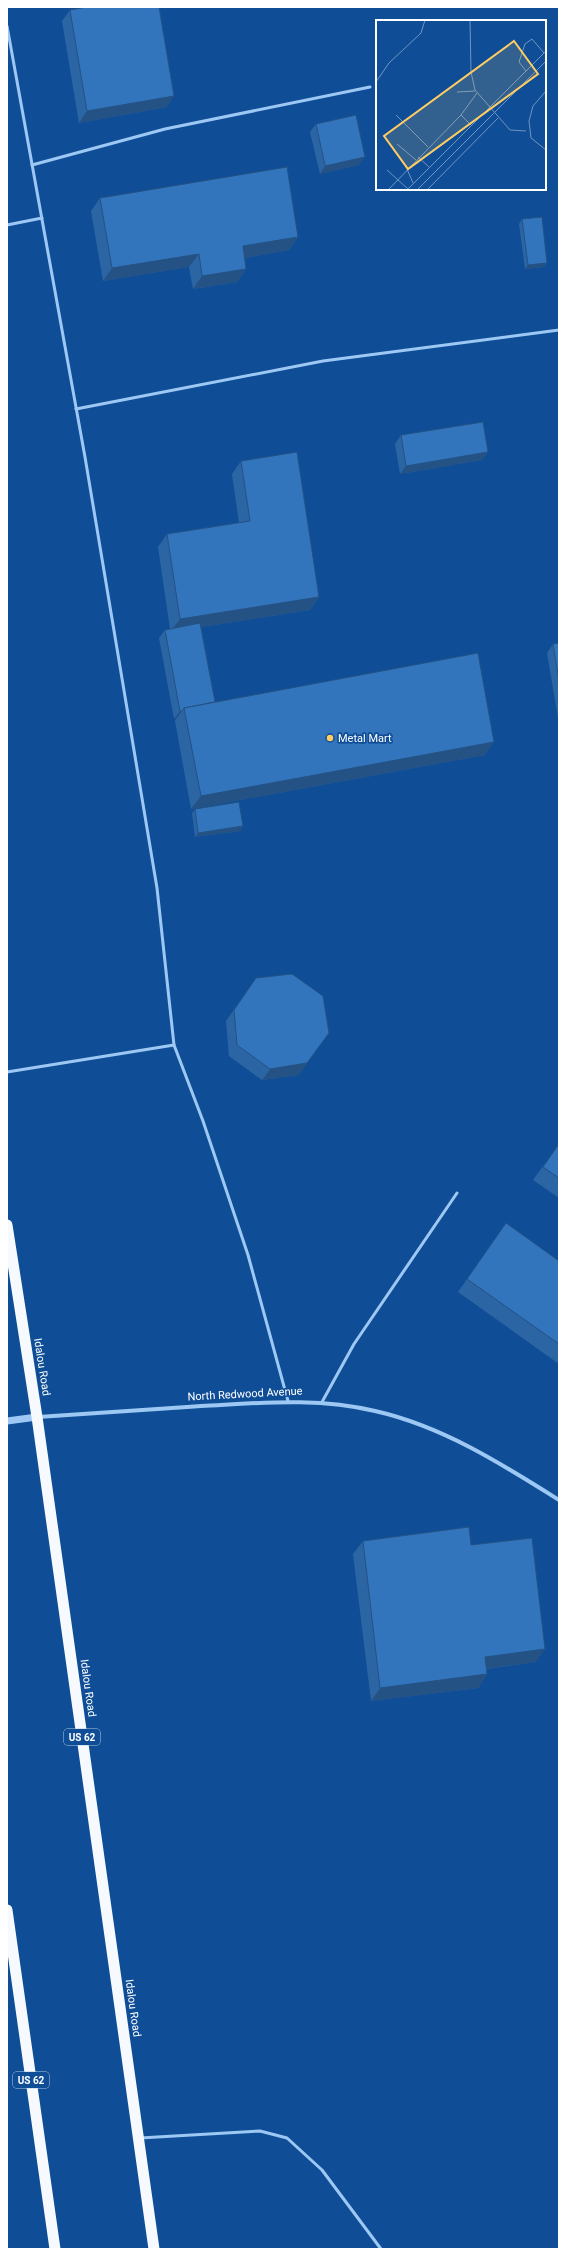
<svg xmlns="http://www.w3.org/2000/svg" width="566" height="2256" font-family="Roboto,sans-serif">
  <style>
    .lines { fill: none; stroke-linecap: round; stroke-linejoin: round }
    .service { stroke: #9ec8f4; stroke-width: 3 }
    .minor { stroke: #9ec8f4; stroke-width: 4 }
    .tertiary { stroke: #9ec8f4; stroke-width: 7 }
    .trunk { stroke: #f6faff; stroke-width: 11 }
    .wall { fill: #2c65a3 }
    .shaded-wall { fill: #245284 }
    .building { fill: #3375bd; stroke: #245284 }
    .poi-dot { fill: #ffcd62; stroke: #0f4e97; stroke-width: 1.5 }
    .labels { text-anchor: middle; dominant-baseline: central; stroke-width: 3.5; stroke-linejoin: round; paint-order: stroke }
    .shield { fill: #0f4e97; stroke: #b7cae0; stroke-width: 1 }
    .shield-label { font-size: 10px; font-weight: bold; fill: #fff }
    .poi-label { font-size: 11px; fill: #fff; stroke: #0f4e97; text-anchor: start }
    .street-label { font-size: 11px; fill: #fff; stroke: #0f4e97 }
    .inset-road { fill: none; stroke: #6f95c1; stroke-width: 1 }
    .view { fill: #ffcd62; fill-opacity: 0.15; stroke: #ffcd62; stroke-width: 2 }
    .inset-edge { fill: none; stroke: #fff; stroke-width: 2 }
  </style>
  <rect width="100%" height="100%" fill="#0f4e97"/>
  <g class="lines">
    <g class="service">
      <path d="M7,26L85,457L157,888L174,1045L7,1072"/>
      <path d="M32,165L165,129L370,87"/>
      <path d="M7,225L42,218"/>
      <path d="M76,409L323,361L559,330"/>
      <path d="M174,1045L203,1121L248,1255L288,1401"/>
      <path d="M322,1402L354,1344L457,1193"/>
      <path d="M140,2138L260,2131L287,2138L322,2170L381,2249"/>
    </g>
    <path class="minor" d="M38,1417C93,1413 147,1410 201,1406C260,1403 317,1397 375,1411C442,1426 502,1464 559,1500"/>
    <path class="tertiary" d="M7,1421L37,1417"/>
    <g class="trunk">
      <path d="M7,1225L37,1417L154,2249"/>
      <path d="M7,1910L55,2249"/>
    </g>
  </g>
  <g class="wall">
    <path d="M70,10L167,107L79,123L62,21Z"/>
    <path d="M316,124L359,165L320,174L310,132Z"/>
    <path d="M100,198L298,237L289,250L245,258L246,269L237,282L193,289L189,267L103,281L91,211Z"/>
    <path d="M522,219L547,263L544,267L525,269L519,224Z"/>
    <path d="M401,435L488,452L482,460L400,474L395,444Z"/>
    <path d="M241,461L319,597L310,610L201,627L215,702L485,755L191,809L175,721L176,719H174L159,638L165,630L170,629L158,547L167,534L239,523L232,474Z"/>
    <path d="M559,643V724L547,653L553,644Z"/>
    <path d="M195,809L243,826L240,831L195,837L192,813Z"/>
    <path d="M256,978L299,1075L262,1080L229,1056L226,1021Z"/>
    <path d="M559,1144V1198L533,1180Z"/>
    <path d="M506,1223L559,1261V1364L458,1292Z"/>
    <path d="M363,1541L471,1545L536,1662L486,1669L487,1674L478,1688L371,1701L353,1554Z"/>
  </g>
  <g class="shaded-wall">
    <path d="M174,96L167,107L79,123L87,111Z"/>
    <path d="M365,157L359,165L320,174L325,166Z"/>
    <path d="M298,237L289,250L234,260L243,246Z"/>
    <path d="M199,254L189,267L103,281L112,268Z"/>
    <path d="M547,263L544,267L525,269L528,265Z"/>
    <path d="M246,269L237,282L193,289L202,276Z"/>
    <path d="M488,452L482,460L400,474L406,466Z"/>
    <path d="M319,597L310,610L170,632L180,619Z"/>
    <path d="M180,711H182L176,719H174Z"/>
    <path d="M494,742L485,755L191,809L201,796Z"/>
    <path d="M243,826L240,831L195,837L198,833Z"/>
    <path d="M329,1033L299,1075L262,1080L270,1069Z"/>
    <path d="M545,1649L536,1662L476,1670L485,1657Z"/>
    <path d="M487,1674L478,1688L371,1701L380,1688Z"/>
  </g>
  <g class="building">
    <path d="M87,7H159L174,96L87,111L70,10Z"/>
    <path d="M356,115L365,157L325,166L316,124Z"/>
    <path d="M287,167L298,237L243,246L246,269L202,276L199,254L112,268L100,198Z"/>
    <path d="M542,217L547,263L528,265L522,219Z"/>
    <path d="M483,422L488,452L406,466L401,435Z"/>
    <path d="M297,452L319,597L180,619L167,534L250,521L241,461Z"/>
    <path d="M200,623L215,702L184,708L182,711H180L165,630Z"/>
    <path d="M559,643V680L553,644Z"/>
    <path d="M478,653L494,742L201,796L184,708Z"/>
    <path d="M239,802L243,826L198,833L195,809Z"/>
    <path d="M292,974L323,996L329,1033L307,1063L270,1069L237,1045L234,1010L256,978Z"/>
    <path d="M559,1144V1178L543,1167Z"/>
    <path d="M506,1223L559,1261V1344L467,1279Z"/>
    <path d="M469,1527L471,1545L532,1538L545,1649L485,1657L487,1674L380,1688L363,1541Z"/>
  </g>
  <circle class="poi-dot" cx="330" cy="738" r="4"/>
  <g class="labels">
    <g class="shield">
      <rect x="64" y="1729" width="36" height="16" rx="3"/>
      <rect x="13" y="2072" width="36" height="16" rx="3"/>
    </g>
    <g class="shield-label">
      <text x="82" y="1737">US 62</text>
      <text x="31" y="2080">US 62</text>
    </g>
    <g class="poi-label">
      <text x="338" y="738">Metal Mart</text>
    </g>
    <g class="street-label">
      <text transform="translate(42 1367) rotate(81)">Idalou Road</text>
      <text transform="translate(245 1394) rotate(-3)">North Redwood Avenue</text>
      <text transform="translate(88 1688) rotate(82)">Idalou Road</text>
      <text transform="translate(133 2008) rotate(82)">Idalou Road</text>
    </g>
  </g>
  <g transform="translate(376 20)">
    <rect width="170" height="170" fill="#0f4e97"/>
    <path class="inset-road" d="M94,0L95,52L99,70L134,110L150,111M150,51L143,42L149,24L156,19L168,33M0,62L13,43L45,13L49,0M170,71L157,86L153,101L155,118L170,130M81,72L99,71M20,95L52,127M85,95L101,73M21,124L40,140M42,137L53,147M31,149L37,163M11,150L32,169M12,170L85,95L95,105M31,170L170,31M41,170L170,41M51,170L122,98"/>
    <path class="view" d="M138,21L162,54L32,149L8,116Z"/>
    <rect width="170" height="170" class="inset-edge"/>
  </g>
  <rect width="566" height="2256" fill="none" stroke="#ffffff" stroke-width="16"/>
</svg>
